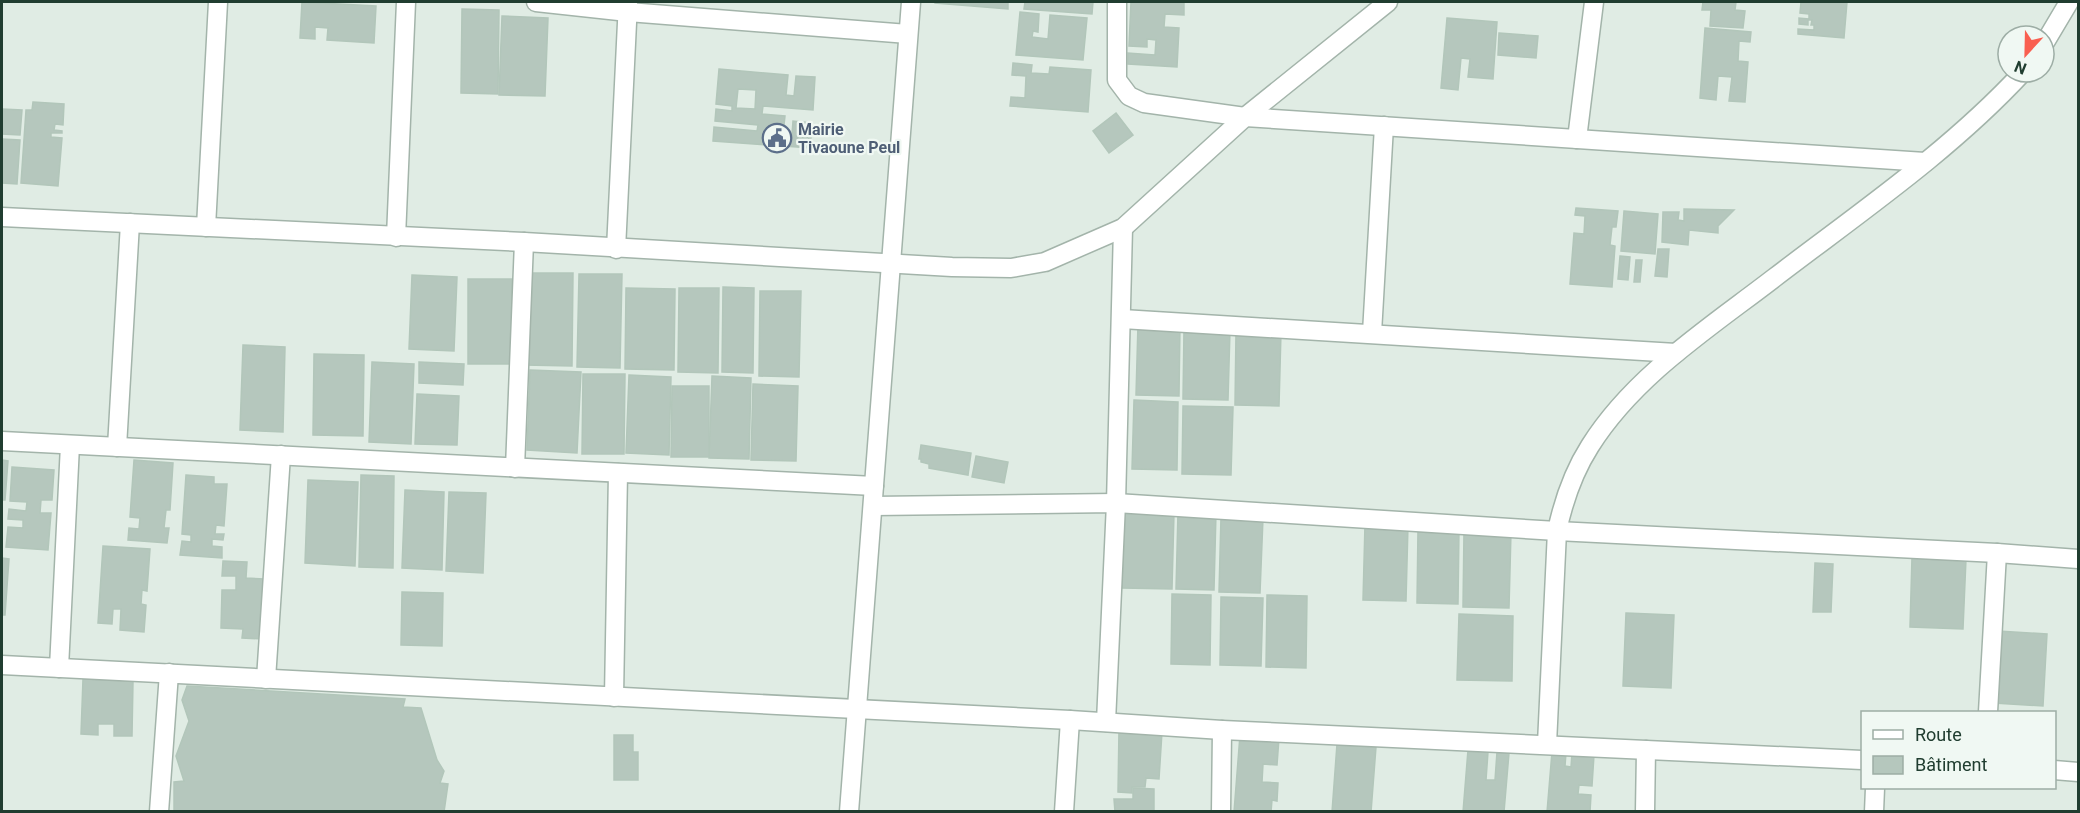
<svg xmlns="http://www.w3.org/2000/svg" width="2080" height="813" font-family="Roboto,sans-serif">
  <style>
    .building { fill: #b5c7bd; stroke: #b2c6ba; stroke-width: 1.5; fill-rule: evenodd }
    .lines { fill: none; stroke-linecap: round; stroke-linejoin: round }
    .minor-casing { stroke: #a3b4aa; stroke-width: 21 }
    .tertiary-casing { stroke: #a3b4aa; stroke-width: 21 }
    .minor { stroke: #fff; stroke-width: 18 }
    .tertiary { stroke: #fff; stroke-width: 18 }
    .labels { text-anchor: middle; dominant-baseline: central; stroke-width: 4.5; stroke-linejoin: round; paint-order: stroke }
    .service-label { font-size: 16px; font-weight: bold; fill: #4e5e75; stroke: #f0f8f3; text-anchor: start }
  </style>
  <rect width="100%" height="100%" fill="#e0ece4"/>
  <g class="building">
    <path d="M302,2L376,6L374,43L327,40L328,28L315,27V39L300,38Z"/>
    <path d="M935,2H1008V9L935,3Z"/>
    <path d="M1025,2H1093L1092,14L1024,9Z"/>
    <path d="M1131,2H1184V15L1165,14L1164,27L1179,28L1177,67L1128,64V53L1155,55L1156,40L1147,39V47L1129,46Z"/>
    <path d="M1703,2H1736L1735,10L1745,11L1743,28L1710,26L1711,10H1702Z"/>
    <path d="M1801,2H1847L1844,38L1798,34V29L1814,30V25H1811L1812,20H1808V25L1799,24V18L1809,19V14L1800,13Z"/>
    <path d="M462,9L499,10L498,94L461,93Z"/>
    <path d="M1020,12L1039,14L1038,32L1033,31L1032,37L1048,39L1050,15L1087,18L1083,60L1016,55Z"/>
    <path d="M502,16L548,18L545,96L499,95Z"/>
    <path d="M1447,18L1497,22L1493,79L1468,77L1470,59L1461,58L1458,90L1441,88Z"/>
    <path d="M1705,28L1751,32L1750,42L1739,41L1738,61L1748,62L1745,102L1729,101L1732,77L1718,76L1716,100L1700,98Z"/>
    <path d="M1499,33L1538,36L1536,58L1498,55Z"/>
    <path d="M1013,63L1032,65L1031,73L1049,74L1050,67L1091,70L1088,112L1010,106L1011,97L1025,98L1026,76L1012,75Z"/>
    <path d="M719,69L788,75L786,95L794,96L796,76L815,77L813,110L763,106L762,114L785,116L783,134H792L793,121L812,123L810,148L713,141L714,127L757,131L758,125L715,121L716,109L732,111V106L716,104ZM738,89L756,90L755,109L736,108Z"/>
    <path d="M33,102L64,104L63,125L55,124L54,130L62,131V133H51V137L62,138L58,186L21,183L26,110H32Z"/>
    <path d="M2,109L22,110L20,135L2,134Z"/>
    <path d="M1116,113L1133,135L1109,153L1093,131Z"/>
    <path d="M2,139L20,140L17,184L2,183Z"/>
    <path d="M1576,208L1618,211L1616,227H1612L1610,245L1615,246L1612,287L1570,284L1574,233L1584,234L1585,216L1575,215Z"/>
    <path d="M1684,209L1734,210L1718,226V233L1689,230L1688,245L1662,242L1663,212H1679L1678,220L1684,221Z"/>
    <path d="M1624,211L1658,214L1655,254L1621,251Z"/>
    <path d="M1658,249H1669L1667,277L1655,276Z"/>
    <path d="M1620,256L1630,257L1628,280L1618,279Z"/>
    <path d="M1636,260H1642L1640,282H1634Z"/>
    <path d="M526,273H573L572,366L524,365Z"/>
    <path d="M579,274H622L620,368L577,367Z"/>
    <path d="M412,275L457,277L454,351L409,349Z"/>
    <rect x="468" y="279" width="44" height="85"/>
    <path d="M723,287L754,288L753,373L722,372Z"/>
    <path d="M626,288L675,289L674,370L625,369Z"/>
    <path d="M679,288H719L718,373L678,372Z"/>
    <path d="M760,291H801L799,377L759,376Z"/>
    <path d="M1138,324L1180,325L1179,396L1136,395Z"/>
    <path d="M1184,329L1230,330L1228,400L1183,399Z"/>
    <path d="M1236,332H1281L1279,406L1235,405Z"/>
    <path d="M243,345L285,347L283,432L240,430Z"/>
    <path d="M314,354L364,355L363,436L313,435Z"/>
    <path d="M372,362L414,364L411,444L369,442Z"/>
    <path d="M419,362L464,364L463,385L419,383Z"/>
    <path d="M530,370L581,372L577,453L527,450Z"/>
    <path d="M583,374H625L624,454H582Z"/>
    <path d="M629,375L671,377L669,455L626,453Z"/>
    <path d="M712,376L751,378L749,459L709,458Z"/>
    <path d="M753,384L798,386L796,461L751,460Z"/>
    <path d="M672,386H709V457H671Z"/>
    <path d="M417,394L459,396L457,445L415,444Z"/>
    <path d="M1134,400L1178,402L1177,470L1132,469Z"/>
    <path d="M1183,406L1233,407L1231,475L1182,474Z"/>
    <path d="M921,445L971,453L968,475L929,468V464L921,462V459H919Z"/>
    <path d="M976,456L1008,462L1004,483L972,477Z"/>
    <path d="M2,460L8,461L5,500H2Z"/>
    <path d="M134,460L173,463L170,510H166L164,528H169L167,543L128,540L129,528L139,529L140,518L130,517Z"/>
    <path d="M12,467L54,470L52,500H41L40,513H51L48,550L6,547L8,527L23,528V520L8,519L9,509L26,511L27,502L10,501Z"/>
    <path d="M186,475L214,477V484H227L224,526L216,525L215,534H224L223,540L212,539V546L222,547V558L180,555L182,541L191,542V535L182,534Z"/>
    <path d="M361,475L394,476L393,568L359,567Z"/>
    <path d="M308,480L358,482L355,566L305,563Z"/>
    <path d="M405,490L444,492L442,570L402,568Z"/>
    <path d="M449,492L486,493L483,573L446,571Z"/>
    <path d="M1124,511L1174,513L1172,589L1122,588Z"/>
    <path d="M1178,512L1216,513L1214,590L1176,589Z"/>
    <path d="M1221,517L1263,518L1260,593L1219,592Z"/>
    <path d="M1365,524L1408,525L1406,601L1363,600Z"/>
    <path d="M1418,529H1459L1458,604L1417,603Z"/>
    <path d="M1464,531L1511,532L1509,608L1463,607Z"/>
    <path d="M103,546L150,549L147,591L142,590L141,604L146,605L144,632L120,630L121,609H113L112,624L98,623Z"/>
    <path d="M1912,557L1966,559L1963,629L1910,627Z"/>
    <path d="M2,558L9,559L5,615H2Z"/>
    <path d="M223,561L247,562L246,578L264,579L262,639L242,638L243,629L221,628L222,590H236V576H222Z"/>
    <path d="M1815,563L1833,564L1831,612H1813Z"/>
    <path d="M402,592L443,593L442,646L401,645Z"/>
    <path d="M1172,594L1211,595L1210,665L1171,664Z"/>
    <path d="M1267,595L1307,596L1306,668L1266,667Z"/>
    <path d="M1221,597L1263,598L1261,666L1220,665Z"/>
    <path d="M1626,613L1674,615L1671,688L1623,686Z"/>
    <path d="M1459,614L1513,616L1512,681L1457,680Z"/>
    <path d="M1998,631L2047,634L2043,706L1994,703Z"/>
    <path d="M83,679L133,681L132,736H114V724H98V735L81,734Z"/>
    <path d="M187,686L405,699L403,707L421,708L437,760L444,771L440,783L448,784L444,812H174V782L184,781L176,756L189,721L182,700Z"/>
    <path d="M1119,729L1162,732L1159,779L1146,778L1145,787H1132V793L1118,792Z"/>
    <path d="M614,735H633V752H638V780H614Z"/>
    <path d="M1240,735L1279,738L1277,765L1263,764L1262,782L1278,783L1277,801L1272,800L1271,812H1234Z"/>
    <path d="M1337,744L1376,747L1371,812H1332Z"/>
    <path d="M1468,750L1488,752L1486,780H1495L1497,752L1509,753L1504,812H1463Z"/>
    <path d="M1552,752L1566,753L1565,766L1571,767L1572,753L1594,755L1592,786L1579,785L1578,794L1591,795L1590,812H1547Z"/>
    <path d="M1133,788L1154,789V812H1115L1114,799H1133Z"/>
  </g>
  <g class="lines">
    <g class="minor-casing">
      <g id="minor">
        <path d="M536,2L628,12L908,34"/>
        <path d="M1117,2V80L1129,96L1144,103L1245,117L1925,162"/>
        <path d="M2044,44L2069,2"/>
        <path d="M1577,139L1594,2"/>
        <path d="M2,217L524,242L952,267L1011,268L1045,262L1123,228L1245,117L1388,2"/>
        <path d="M206,227L218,2"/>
        <path d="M396,237L406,2"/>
        <path d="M616,249L628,2"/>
        <path d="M1122,319L1676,353"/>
        <path d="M1372,333L1384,126"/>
        <path d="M2,441L874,486"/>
        <path d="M117,447L130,223"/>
        <path d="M515,468L524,242"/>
        <path d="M873,506L1116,503L1557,531L1997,553L2078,559"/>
        <path d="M59,668L70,445"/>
        <path d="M266,679L281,455"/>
        <path d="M614,697L618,473"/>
        <path d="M1988,712L1997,553"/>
        <path d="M1106,722L1116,503L1123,228"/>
        <path d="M1547,744L1557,531C1563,503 1574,471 1590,446C1634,376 1709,328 1774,278C1859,213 1950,151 2023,72"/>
        <path d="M159,812L169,673"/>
        <path d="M1064,812L1070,720"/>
        <path d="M1221,812L1222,730"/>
        <path d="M1645,812L1646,750"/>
        <path d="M1874,812L1875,788"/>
      </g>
    </g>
    <g class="tertiary-casing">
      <g id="tertiary">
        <path d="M2,665L1070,720L1222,730L1862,760"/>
        <path d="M2054,770L2078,772"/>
        <path d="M849,812L911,2"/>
      </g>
    </g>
    <use href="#minor" class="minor"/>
    <use href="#tertiary" class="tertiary"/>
  </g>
  <defs>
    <g id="civic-ring" transform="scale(1.5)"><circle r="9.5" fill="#f0f8f3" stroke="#5c6f8a" stroke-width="1.5"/><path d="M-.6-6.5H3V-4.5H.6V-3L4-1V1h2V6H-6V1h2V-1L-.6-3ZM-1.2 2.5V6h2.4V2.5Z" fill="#5c6f8a"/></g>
  </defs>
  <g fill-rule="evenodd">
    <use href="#civic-ring" x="777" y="138"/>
  </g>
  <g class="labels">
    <g class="service-label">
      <text x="798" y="129">Mairie<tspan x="798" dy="18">Tivaoune Peul</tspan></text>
    </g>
  </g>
  <rect width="2080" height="813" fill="none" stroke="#203d30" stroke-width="6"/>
  <rect x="1861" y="711" width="195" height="78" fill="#f0f8f3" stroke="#9dada5" stroke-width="1.5"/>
  <rect x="1873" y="730" width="30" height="9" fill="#ffffff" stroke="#9dada5" stroke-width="1.5"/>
  <text x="1915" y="741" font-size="18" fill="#203d30">Route</text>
  <rect x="1873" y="756" width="30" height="18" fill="#b5c7bd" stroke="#9dada5" stroke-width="1.5"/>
  <text x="1915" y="771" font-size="18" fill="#203d30">Bâtiment</text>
  <g transform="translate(2026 54) rotate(202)"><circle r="28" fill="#f0f8f3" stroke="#9dada5" stroke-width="1.5"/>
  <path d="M0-4.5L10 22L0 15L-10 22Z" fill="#f95f50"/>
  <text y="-9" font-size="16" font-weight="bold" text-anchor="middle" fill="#203d30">N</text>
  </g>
</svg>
